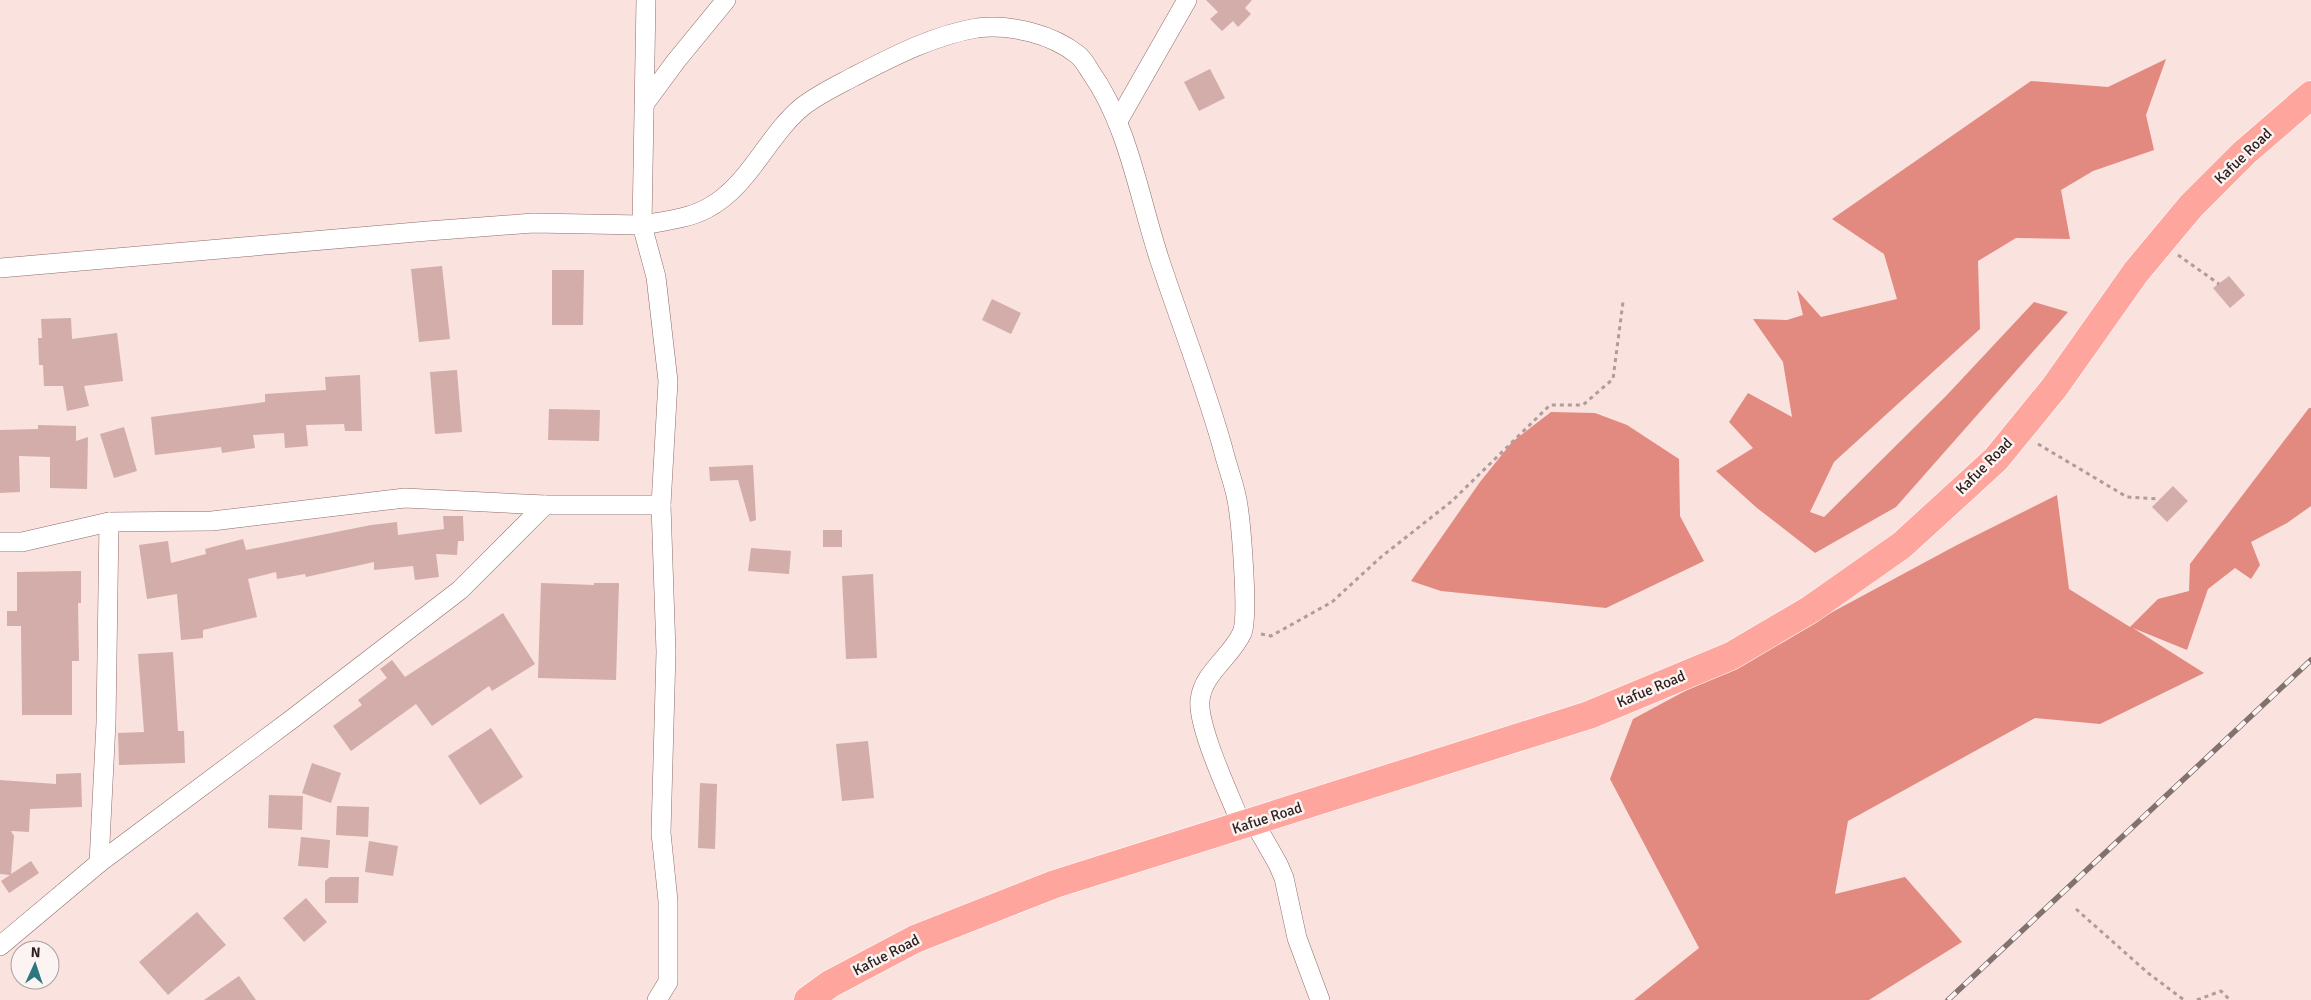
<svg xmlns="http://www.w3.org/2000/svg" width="2311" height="1000" font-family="Signika,sans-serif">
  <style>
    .forest { fill: #e28980 }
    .building { fill: #d2ada9 }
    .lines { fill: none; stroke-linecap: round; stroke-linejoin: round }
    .street-casing { stroke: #8e6c68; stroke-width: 20 }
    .highway-casing { stroke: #fff; stroke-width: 29 }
    .path { stroke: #b09c99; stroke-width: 3; stroke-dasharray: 4 4; stroke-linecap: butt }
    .street { stroke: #fff; stroke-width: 19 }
    .highway { stroke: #fea69d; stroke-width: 28 }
    .rail-casing { stroke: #83716f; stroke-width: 5.5 }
    .rail { stroke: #fcf4f3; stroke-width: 4; stroke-dasharray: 11; stroke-linecap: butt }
    .labels { text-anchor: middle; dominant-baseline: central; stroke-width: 5; stroke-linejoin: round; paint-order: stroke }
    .street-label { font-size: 15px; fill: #2e211f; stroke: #fcf4f3 }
  </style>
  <rect width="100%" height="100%" fill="#fae2df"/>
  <g class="forest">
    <path d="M2166,59L2146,115L2154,150L2093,171L2061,190L2070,239L2016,238L1978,261L1980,329L1834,462L1810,512L1824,517L1946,396L2034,302L2068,312L1896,507L1815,553L1757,508L1716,471L1753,448L1729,422L1748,393L1792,417L1783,362L1753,319L1787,320L1803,315L1797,290L1821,317L1897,299L1884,254L1832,219L2031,81L2108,87Z"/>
    <path d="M2309,408H2311V506L2287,523L2251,542L2260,565L2251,579L2235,568L2208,589L2187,650L2133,628L2204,673L2100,724L2035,718L1848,821L1835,894L1905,877L1962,942L1869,1000H1634L1699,948L1610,779L1633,719L1957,545L2057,495L2069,589L2130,627L2158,599L2189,591L2190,564Z"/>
    <path d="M1551,412L1595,413L1627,425L1679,459L1680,516L1704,561L1606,608L1441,591L1411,581L1480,482L1512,442Z"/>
  </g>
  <g class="building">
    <path d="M1206,0H1252L1245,8L1251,14L1238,27L1233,21L1222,31L1210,19L1218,12Z"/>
    <path d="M1210,69L1225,98L1199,111L1184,82Z"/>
    <path d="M442,266L450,339L419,342L411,269Z"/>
    <path d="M552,270H584L583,325H552Z"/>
    <path d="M2229,276L2245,295L2230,308L2213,288Z"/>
    <path d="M992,299L1021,313L1011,334L982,320Z"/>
    <path d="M71,318L72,339L117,333L123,381L84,386L89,406L67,411L63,386H44L43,365H39L38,338H42L41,319Z"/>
    <path d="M457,370L462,432L435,434L430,372Z"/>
    <path d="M360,375L362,431H345L344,424L306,425L308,446L285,448L284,433L253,435L255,448L222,453L221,447L155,455L151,417L265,402V394L326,390L325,377Z"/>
    <path d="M549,409L600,410L599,441L548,440Z"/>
    <path d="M38,425L76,426V441L88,437L87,489L50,488V457L19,456L20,492L0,493V430L38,429Z"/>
    <path d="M124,427L137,471L114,478L100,434Z"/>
    <path d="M753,465L756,520L750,522L738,480L710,481L709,467Z"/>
    <path d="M2173,486L2188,501L2167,522L2152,507Z"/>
    <path d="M443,516H463L464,541H458L457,555L436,554L439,577L415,580L413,566L374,570V562L306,577L305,574L277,579L276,572L248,579L257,617L203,630V638L181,640L177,594L147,599L139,545L168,541L171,563L206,554L205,549L243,539L246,550L371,525L397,522L398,535L444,529Z"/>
    <rect x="823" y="530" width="19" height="17"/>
    <path d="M751,548L791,551L789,574L748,571Z"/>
    <path d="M81,571V603H78L79,661H72V715H22L21,626H7V611H17V572Z"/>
    <path d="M873,574L877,658L846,659L842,576Z"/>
    <path d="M541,583L594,585V583H619L616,680L538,678Z"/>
    <path d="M503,613L535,664L492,691L489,686L432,726L416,704L351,751L333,726L362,705L358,700L387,678L380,669L392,660L405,677Z"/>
    <path d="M173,652L178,731H184L185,763L119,765L118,733L144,732L138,654Z"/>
    <path d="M491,728L523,777L480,805L448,756Z"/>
    <path d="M868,741L874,798L842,801L836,744Z"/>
    <path d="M312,763L341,773L331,803L302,793Z"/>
    <path d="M81,773L82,807L30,809L29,832L11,831L14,836L11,874L31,861L39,873L9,893L1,881L10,875L0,874V780L56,784V774Z"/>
    <path d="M700,783L717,784L715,849L698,848Z"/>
    <path d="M269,795L303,796L302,830L268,828Z"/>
    <path d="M337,806L369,807L368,837L336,835Z"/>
    <path d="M301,837L330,840L328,868L298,866Z"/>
    <path d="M369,841L398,846L393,876L365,872Z"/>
    <path d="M330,877H359L358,903H325V881Z"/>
    <path d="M306,898L327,922L304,942L283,918Z"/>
    <path d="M197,912L226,945L168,995L139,962Z"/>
    <path d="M239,976L256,1000H204Z"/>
  </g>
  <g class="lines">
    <g class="street-casing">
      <g id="street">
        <path d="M646,0L642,225C663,221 687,219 706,209C749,187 766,137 802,107C817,95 836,86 853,77C892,57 934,35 977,28C1011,24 1052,34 1078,55C1083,59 1087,66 1090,71C1128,124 1139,197 1159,258C1180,322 1205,384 1223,449C1227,466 1234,483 1237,500C1241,521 1249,617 1242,633C1231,657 1203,673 1200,700C1197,727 1231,798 1242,826"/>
        <path d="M645,103L676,61L726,0"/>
        <path d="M1118,121L1187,0"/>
        <path d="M0,268L428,231L533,223L642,225L656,277L668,381L661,505L666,652L661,833L668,901V982L657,1000"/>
        <path d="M0,542H22L109,522L212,521L405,498L545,505H661"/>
        <path d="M1254,822L1278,864L1284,878L1297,938L1320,1000"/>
        <path d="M99,863L106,723L109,522"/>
        <path d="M0,946L99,863L292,719L460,590L545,505"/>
      </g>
    </g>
    <g class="highway-casing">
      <path id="highway" d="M808,1000L830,984L915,939L1055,884L1589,715L1731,656L1811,609L1902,545L1996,459L2054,388L2136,272L2191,206L2244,153L2311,95"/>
    </g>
    <g class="path">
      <path d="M2178,255L2219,284"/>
      <path d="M2038,444L2127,497L2159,499"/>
      <path d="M1261,634L1271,636L1332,602L1381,557L1452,501L1550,405H1583L1613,379L1623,302"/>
      <path d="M2076,909L2148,973L2184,1000"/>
      <path d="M2197,1000L2221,991L2230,1000"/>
    </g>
    <use href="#street" class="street"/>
    <use href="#highway" class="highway"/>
    <g class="rail-casing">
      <path id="rail" d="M1948,1000L2311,660"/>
    </g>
    <use href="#rail" class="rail"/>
  </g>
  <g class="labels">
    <g class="street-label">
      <text transform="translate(2243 156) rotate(-44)">Kafue Road</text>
      <text transform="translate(1984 466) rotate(-45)">Kafue Road</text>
      <text transform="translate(1651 689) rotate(-23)">Kafue Road</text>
      <text transform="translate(1267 818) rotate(-18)">Kafue Road</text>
      <text transform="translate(886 955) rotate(-27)">Kafue Road</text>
    </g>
  </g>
  <g transform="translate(35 965) rotate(3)"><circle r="24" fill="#fcf4f3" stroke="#aaa09e"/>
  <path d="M0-4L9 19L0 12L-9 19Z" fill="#2d767e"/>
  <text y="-8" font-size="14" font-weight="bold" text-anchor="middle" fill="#2e211f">N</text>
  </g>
</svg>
